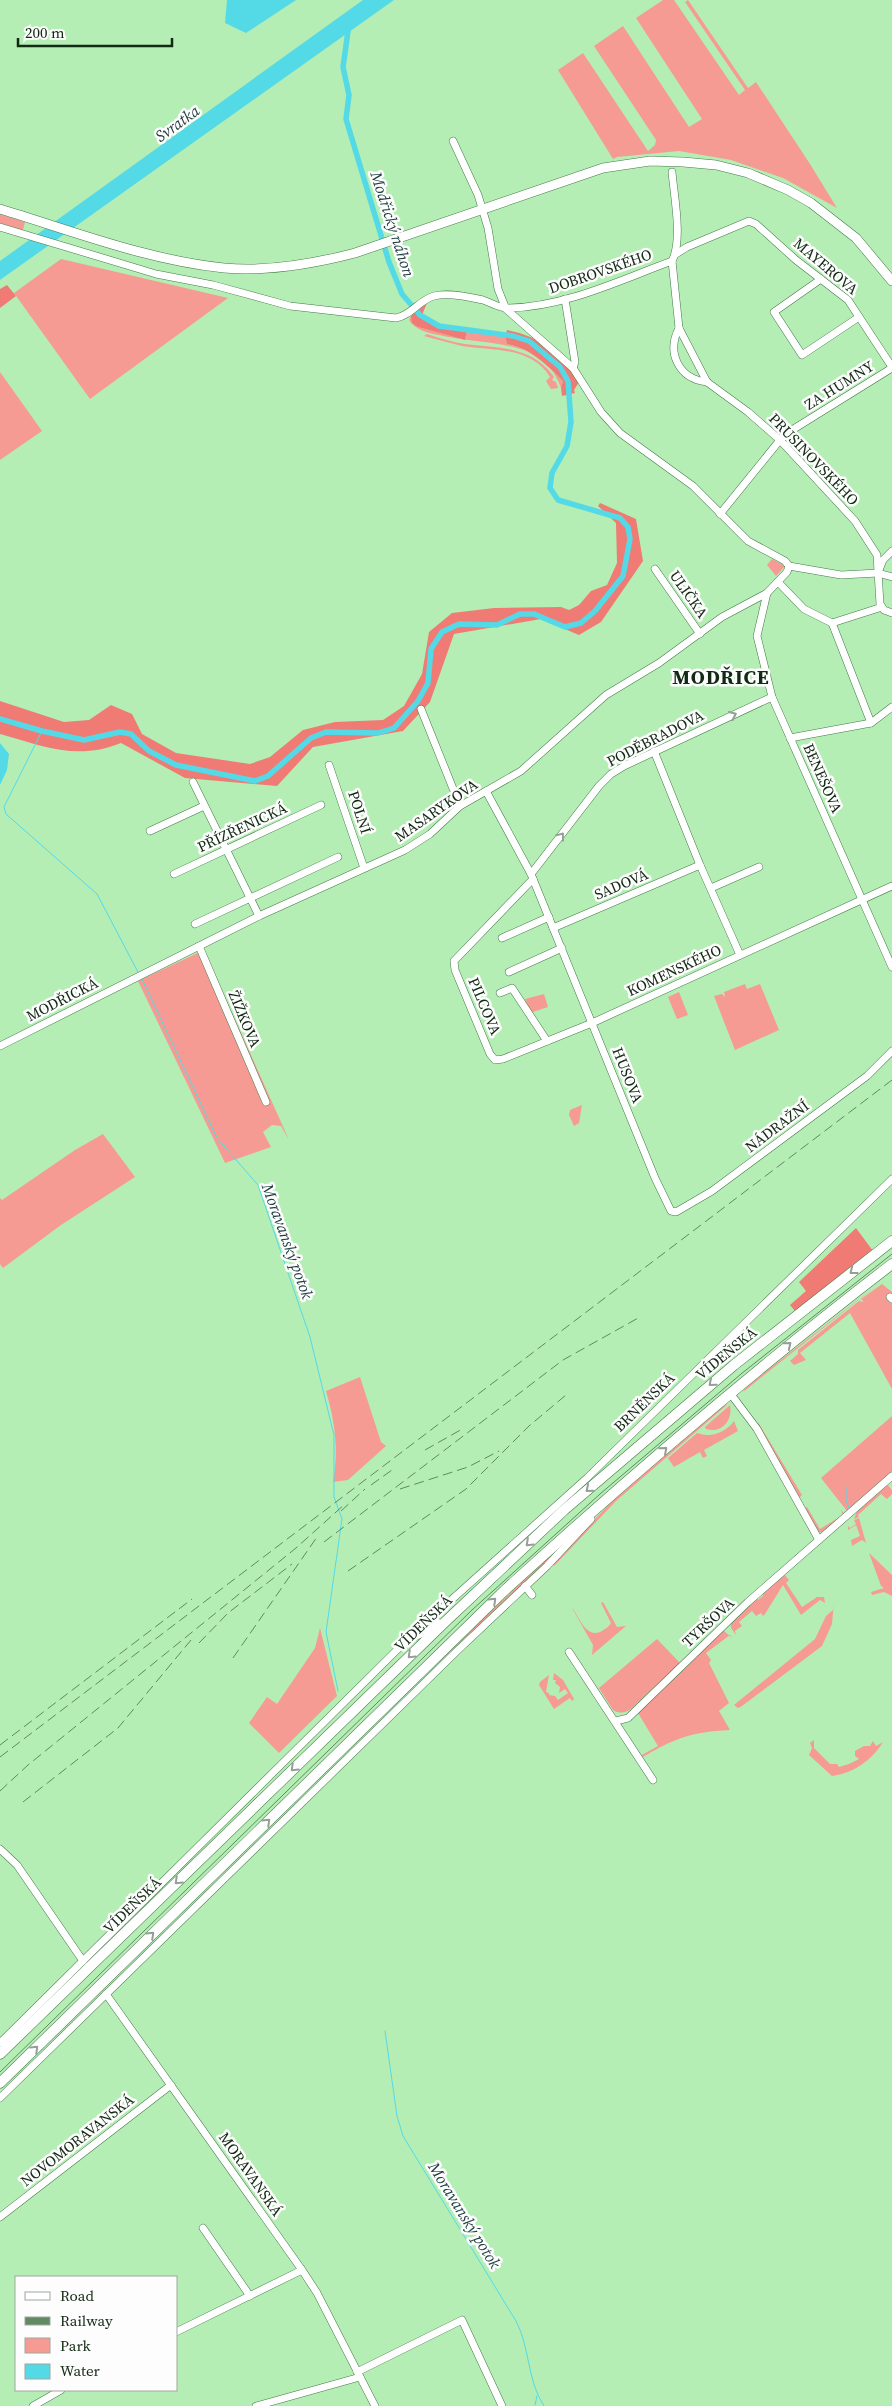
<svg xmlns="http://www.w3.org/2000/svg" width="892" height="2406" font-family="'Source Serif 4',serif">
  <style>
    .green { fill: #f69b93 }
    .forest { fill: #f07b74 }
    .water { fill: #54d9e7 }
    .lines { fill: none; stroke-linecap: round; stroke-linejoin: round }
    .stream { stroke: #54d9e7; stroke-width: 1 }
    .canal { stroke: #54d9e7; stroke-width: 5.5 }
    .minor-casing { stroke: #447a47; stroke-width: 8 }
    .major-casing { stroke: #447a47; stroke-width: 10 }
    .highway-casing { stroke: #447a47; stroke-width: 11 }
    .minor { stroke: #fff; stroke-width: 7 }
    .major { stroke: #fff; stroke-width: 9 }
    .highway { stroke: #fff; stroke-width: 10 }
    .tram { stroke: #618962; stroke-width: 1 }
    .rail { stroke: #618962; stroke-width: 1; stroke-dasharray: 10 5; stroke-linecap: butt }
    .oneway { stroke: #949f95 }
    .labels { text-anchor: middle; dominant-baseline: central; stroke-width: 5; stroke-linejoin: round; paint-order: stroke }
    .street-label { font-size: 15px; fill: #122913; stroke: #fdfdfd }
    .water-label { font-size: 16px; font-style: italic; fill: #213e41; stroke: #fdfdfd }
    .district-label { font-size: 20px; font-weight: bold; letter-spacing: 1px; fill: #122913; stroke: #fdfdfd }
  </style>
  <rect width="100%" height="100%" fill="#b4eeb5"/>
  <g class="green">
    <path d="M663,0H674L739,95L745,90L685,2L688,0L748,88L756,82L810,164L837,208L783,178L731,160L679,151L617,157L613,159L558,70L583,53L648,151L655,145L656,140L594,46L623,26L689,127L702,119L636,18Z"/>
    <path d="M0,214L25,222L23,230L0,223Z"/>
    <path d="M61,259L228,298L90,399L14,293Z"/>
    <path d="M414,311L418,327L465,340L467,331L505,336L507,344C532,350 546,364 563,381L561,388C544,336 481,346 439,335C428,333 415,330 409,320Z"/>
    <path d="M427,334C439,338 452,342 465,344C498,348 532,346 554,377L552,380L556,382L558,388L551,389L546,381L550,377C531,346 492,351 462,346C449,343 436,339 424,336Z"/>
    <path d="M0,372L42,431L0,460Z"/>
    <path d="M772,559L785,566L776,576L767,565Z"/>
    <path d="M204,950L289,1140L281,1126L272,1125L263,1132L271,1147L225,1163L138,981Z"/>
    <path d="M745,984L747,989L760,984L779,1030L735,1050L714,996L722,994L725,997L724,992Z"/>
    <path d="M679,992L688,1015L677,1019L668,997Z"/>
    <path d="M544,994L548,1007L530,1013L525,999Z"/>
    <path d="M582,1105L579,1123L574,1126L569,1115L570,1110Z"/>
    <path d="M103,1134L135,1177L61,1225L3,1268L0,1264V1198L2,1200L75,1150Z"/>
    <path d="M881,1282L743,1392L746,1387Z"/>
    <path d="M882,1284L892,1292V1389L850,1313L800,1353L806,1360L794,1365L790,1361L798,1354V1350L859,1301L864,1302L861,1299Z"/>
    <path d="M360,1377L381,1442L386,1446L348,1480L333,1482C339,1450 335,1422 326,1391Z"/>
    <path d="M728,1404L616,1501L554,1566V1562L619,1494L722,1407Z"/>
    <path d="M730,1405C733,1420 722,1434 706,1429L705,1427Z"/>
    <path d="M892,1416V1473L847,1511L821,1478Z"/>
    <path d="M734,1421L738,1431L704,1450L707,1456L703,1458L700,1452L674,1467L668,1458L697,1433C711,1438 725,1433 734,1421Z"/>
    <path d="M758,1422L802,1495L799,1498L805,1508L807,1507L820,1529L843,1515L841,1510L843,1512L844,1516L825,1532H819L814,1527L758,1426L759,1425Z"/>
    <path d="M887,1484L892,1490V1494L887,1499L881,1494L858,1515L859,1517L854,1519L857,1511Z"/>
    <path d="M859,1518L866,1543L862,1540L852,1546L851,1540L860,1536L856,1525L848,1530V1526L850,1528L856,1524L854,1520Z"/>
    <path d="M563,1544L542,1567L441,1660L442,1657Z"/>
    <path d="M869,1553L892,1575V1596L884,1592L872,1595L871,1592L884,1588L881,1586Z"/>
    <path d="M784,1574L789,1580L786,1583L802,1607L817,1597H824L825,1603L820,1600L801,1615L783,1585L765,1614L763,1616L761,1613L756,1616L752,1611L739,1622L742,1626L735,1631L736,1635L731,1628V1622L757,1597L758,1600L763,1596V1592Z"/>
    <path d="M834,1601L832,1624L822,1646L742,1706L738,1708L734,1705L815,1639L826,1616L833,1610Z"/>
    <path d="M603,1602L617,1627L626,1626L592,1655L593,1645L571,1606C579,1616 586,1640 602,1631C606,1628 609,1627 611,1623L601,1603Z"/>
    <path d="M320,1628L337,1696L279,1753L249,1723L267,1697L277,1704L315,1648Z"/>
    <path d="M723,1630L732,1638L730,1635L706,1653L711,1660L709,1663L729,1703L719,1711L730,1730C691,1732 675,1738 641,1758L640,1756L658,1746L638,1713Z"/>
    <path d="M657,1639L680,1663L631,1709C625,1713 620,1714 613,1710L593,1679L599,1688Z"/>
    <path d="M554,1673L563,1680L574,1699L572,1701L570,1698L554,1709L539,1685L540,1682L549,1675L546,1692L549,1693V1695L555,1696L558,1700L568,1693L565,1689L559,1693L560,1687L555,1683L556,1680H553Z"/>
    <path d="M814,1740V1748L830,1764H837L839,1767L849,1764L859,1759L855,1756V1751L864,1746H870L873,1741L876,1746L883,1742C872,1760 854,1773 832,1776L809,1755L812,1748L810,1743Z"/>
  </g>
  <g class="forest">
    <path d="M7,285L16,296L0,308V289Z"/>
    <path d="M427,303L422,315L440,325L506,334L507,330C542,337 559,353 579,382L574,390L575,393L562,396L561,388L563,381C546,364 532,349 507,344L505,336L467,331L465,340L418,327L412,323L411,316L422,304Z"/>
    <path d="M600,503L636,519L643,561L601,622L579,635L541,619L454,634L430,702L403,731L313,747L277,786L185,778L121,743C77,761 43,746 0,734V701L64,722L89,720L111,705L132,714L142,734L176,753L250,764L270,757L303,730L335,722L383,720L404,706L422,674L429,632L452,613L494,608L561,607L569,610L579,605L591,591L607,585L617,563L616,523L598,506Z"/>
    <path d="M856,1228L873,1251L795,1311L790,1305L806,1291L799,1282Z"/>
  </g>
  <g class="water">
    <path d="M227,0H296L246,33L225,23Z"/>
    <path d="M363,0H394L0,280V261Z"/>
    <path d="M0,743L9,754L7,770L0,785Z"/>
  </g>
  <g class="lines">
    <g class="stream">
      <path d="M42,731L4,807L6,814L97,894L139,974"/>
      <path d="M141,977L217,1138L258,1185L310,1337L334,1435V1497L342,1519L326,1632L338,1691"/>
      <path d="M846,1487V1500L850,1510"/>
      <path d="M385,2031L397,2116L403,2136L516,2321C530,2347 527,2381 544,2406"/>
      <path d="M535,2405L537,2396"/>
    </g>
    <path class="canal" d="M0,719L42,731L84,740L120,732L131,734L149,751L176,765L255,781L268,776L311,738L326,732L378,733L394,728L418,701L428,683L431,649L442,632L459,624L497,625L520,614H534L565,627L581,623L595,611L623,576L630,539L628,527L620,518L558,500L550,488L552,473L567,446L571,422L568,381L560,367L529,341L513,336L439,326L420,315L402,294L389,262L346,119L349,95L343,67L349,24"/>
    <g class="minor-casing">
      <g id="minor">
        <path d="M453,141L478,195L488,228L498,289L506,309L573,368L601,412L620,433L693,486L748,541L785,561L789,566"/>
        <path d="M672,172C674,196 683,240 672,261L679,328L707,382L748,412L780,440L855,521L877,555L880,604L884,610L892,613"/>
        <path d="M0,227L156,274L213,285L290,306L396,318C412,315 419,300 434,296C448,292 470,297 483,300C492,303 500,309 509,308C565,307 620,280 672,261"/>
        <path d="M676,254L687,247L749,221L756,224L796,260L848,300L892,367"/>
        <path d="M821,279L774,312L802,355L859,317"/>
        <path d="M565,299L575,362L573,368"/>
        <path d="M679,328C666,353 679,379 707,382"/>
        <path d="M720,514L780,440L792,430L892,368"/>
        <path d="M789,566L841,575L878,573L892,577"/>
        <path d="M655,569L700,634"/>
        <path d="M879,570L883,560L892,551"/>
        <path d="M778,582L804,609L832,623L882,607"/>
        <path d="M767,593L757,636L772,697L892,967"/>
        <path d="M832,623L871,723"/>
        <path d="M421,709L460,806"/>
        <path d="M790,738L871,723L892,707"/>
        <path d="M654,751L700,865L740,955"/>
        <path d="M329,765L364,868"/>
        <path d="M193,782L259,916"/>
        <path d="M486,791L531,874L655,1178L671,1211L676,1212L712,1191L867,1076L892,1051"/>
        <path d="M150,831L204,806"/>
        <path d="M174,874L321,805"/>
        <path d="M531,874L599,786L611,774L624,766L772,697"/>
        <path d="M533,879L454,961L455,970L490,1054L495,1060L503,1059L592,1023L892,886"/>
        <path d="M711,888L759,867"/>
        <path d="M195,924L338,857"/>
        <path d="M553,928L700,865"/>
        <path d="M502,938L549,917"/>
        <path d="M199,946L266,1102"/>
        <path d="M509,972L562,948"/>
        <path d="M500,993L512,988L547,1041"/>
        <path d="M0,1046L259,916L405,850L430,834L460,806L521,771L606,695L659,663L722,617L767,593L787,572L789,566"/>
        <path d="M890,1297L892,1299"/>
        <path d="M730,1393L757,1429L819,1540"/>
        <path d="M525,1586L532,1595"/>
        <path d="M569,1652L653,1780"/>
        <path d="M616,1721L628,1718L748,1602L892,1476"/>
        <path d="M0,1849L17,1865L83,1961"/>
        <path d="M106,1994L302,2270L317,2293L375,2406"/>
        <path d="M0,2043L409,1638L587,1478L892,1179"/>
        <path d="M0,2098L456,1652L547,1566L591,1519"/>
        <path d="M0,2217L171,2085"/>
        <path d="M203,2228L250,2296"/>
        <path d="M176,2332L302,2270"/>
        <path d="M357,2372L462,2320L502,2406"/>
        <path d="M33,2406L61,2390"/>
        <path d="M256,2406L360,2377"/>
      </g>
    </g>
    <g class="major-casing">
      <path id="major" d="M0,209C73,231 147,260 224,268C268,272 313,264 355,253L603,168L650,161L683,162L716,165L748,173L788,190L811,203L856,238L892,281"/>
    </g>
    <g class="highway-casing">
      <g id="highway">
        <path d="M409,1638L438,1624"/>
        <path d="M0,2054L446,1621L564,1510L734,1365L892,1241"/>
        <path d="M0,2083L504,1591C629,1477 758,1367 892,1264"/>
      </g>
    </g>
    <use href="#minor" class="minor"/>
    <use href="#major" class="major"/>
    <use href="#highway" class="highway"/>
    <path class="tram" d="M0,2072L472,1610L600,1494L741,1374L892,1254"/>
    <g class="rail">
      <path d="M425,1450L464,1428"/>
      <path d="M371,1485L392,1470"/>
      <path d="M400,1489L468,1467L499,1451"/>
      <path d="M341,1511L365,1489"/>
      <path d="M324,1542L563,1360L640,1317"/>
      <path d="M348,1571L466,1489L529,1426L566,1395"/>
      <path d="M199,1643L228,1613L292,1564"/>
      <path d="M233,1658L317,1537"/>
      <path d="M0,1745L192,1599"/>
      <path d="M0,1757L892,1080"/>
      <path d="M0,1791L28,1765L296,1548L345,1504"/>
      <path d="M23,1802L118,1728L191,1640"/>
    </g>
  </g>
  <defs><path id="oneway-chevron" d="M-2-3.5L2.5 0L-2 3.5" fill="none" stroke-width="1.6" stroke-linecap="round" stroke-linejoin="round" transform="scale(1.25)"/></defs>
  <g class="oneway">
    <use href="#oneway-chevron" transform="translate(733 715) rotate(-25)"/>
    <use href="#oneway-chevron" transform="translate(561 836) rotate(-53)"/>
    <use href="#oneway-chevron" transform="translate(853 1271) rotate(142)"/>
    <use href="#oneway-chevron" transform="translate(788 1345) rotate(-39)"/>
    <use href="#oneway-chevron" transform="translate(712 1383) rotate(139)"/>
    <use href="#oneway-chevron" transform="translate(664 1450) rotate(-41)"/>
    <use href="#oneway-chevron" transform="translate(589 1489) rotate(140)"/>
    <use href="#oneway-chevron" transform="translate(529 1543) rotate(137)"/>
    <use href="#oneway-chevron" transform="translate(493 1601) rotate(-44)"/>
    <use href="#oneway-chevron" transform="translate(411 1655) rotate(136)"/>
    <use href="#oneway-chevron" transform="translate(294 1768) rotate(136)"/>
    <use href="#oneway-chevron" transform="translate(267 1822) rotate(-44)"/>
    <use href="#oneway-chevron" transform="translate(178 1881) rotate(136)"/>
    <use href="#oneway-chevron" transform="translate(151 1935) rotate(-44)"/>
    <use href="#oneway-chevron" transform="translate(35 2049) rotate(-44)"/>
  </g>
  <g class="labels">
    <g class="street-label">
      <text transform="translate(826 266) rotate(40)">MAYEROVA</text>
      <text transform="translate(600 271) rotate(-19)">DOBROVSKÉHO</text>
      <text transform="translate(839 385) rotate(-32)">ZA HUMNY</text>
      <text transform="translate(814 459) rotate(46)">PRUSINOVSKÉHO</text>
      <text transform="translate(689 594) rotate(55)">ULIČKA</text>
      <text transform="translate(655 738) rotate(-27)">PODĚBRADOVA</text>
      <text transform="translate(823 778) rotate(66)">BENEŠOVA</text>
      <text transform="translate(436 810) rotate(-35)">MASARYKOVA</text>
      <text transform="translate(360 812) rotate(72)">POLNÍ</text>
      <text transform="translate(242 827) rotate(-25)">PŘÍZŘENICKÁ</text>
      <text transform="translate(621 884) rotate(-23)">SADOVÁ</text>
      <text transform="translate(674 970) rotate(-25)">KOMENSKÉHO</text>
      <text transform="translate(62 999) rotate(-27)">MODŘICKÁ</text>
      <text transform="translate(485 1006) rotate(67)">PILCOVA</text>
      <text transform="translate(245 1019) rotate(67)">ŽIŽKOVA</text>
      <text transform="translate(628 1075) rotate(68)">HUSOVA</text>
      <text transform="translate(777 1126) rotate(-37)">NÁDRAŽNÍ</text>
      <text transform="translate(726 1353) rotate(-39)">VÍDEŇSKÁ</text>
      <text transform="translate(644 1402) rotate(-44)">BRNĚNSKÁ</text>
      <text transform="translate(708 1622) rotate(-43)">TYRŠOVA</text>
      <text transform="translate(423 1623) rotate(-44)">VÍDEŇSKÁ</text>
      <text transform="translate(132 1905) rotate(-44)">VÍDEŇSKÁ</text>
      <text transform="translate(77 2140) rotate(-38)">NOVOMORAVANSKÁ</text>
      <text transform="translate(251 2174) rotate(55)">MORAVANSKÁ</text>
    </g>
    <g class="water-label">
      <text transform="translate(177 123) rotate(-36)">Svratka</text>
      <text transform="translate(393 224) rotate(72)">Modřický náhon</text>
      <text transform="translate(288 1241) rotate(70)">Moravanský potok</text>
      <text transform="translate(465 2215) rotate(58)">Moravanský potok</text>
    </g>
    <g class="district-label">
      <text x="721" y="677">MODŘICE</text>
    </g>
  </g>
  <rect x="15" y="2276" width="162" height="115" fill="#fdfdfd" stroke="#9fa89f"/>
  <rect x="25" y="2292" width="25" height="8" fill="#ffffff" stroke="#9fa89f"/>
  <text x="60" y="2301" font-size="15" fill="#122913">Road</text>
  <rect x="25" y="2317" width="25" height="8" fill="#618962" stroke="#9fa89f"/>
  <text x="60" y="2326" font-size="15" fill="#122913">Railway</text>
  <rect x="25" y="2338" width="25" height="15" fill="#f69b93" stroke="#9fa89f"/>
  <text x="60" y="2351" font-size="15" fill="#122913">Park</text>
  <rect x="25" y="2364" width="25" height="15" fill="#54d9e7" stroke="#9fa89f"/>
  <text x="60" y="2376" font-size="15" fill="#122913">Water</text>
  <path d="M18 38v8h154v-8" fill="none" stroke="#122913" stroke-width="2.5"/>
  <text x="25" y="38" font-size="15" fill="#122913" stroke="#fdfdfd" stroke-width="4" paint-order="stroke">200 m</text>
</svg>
